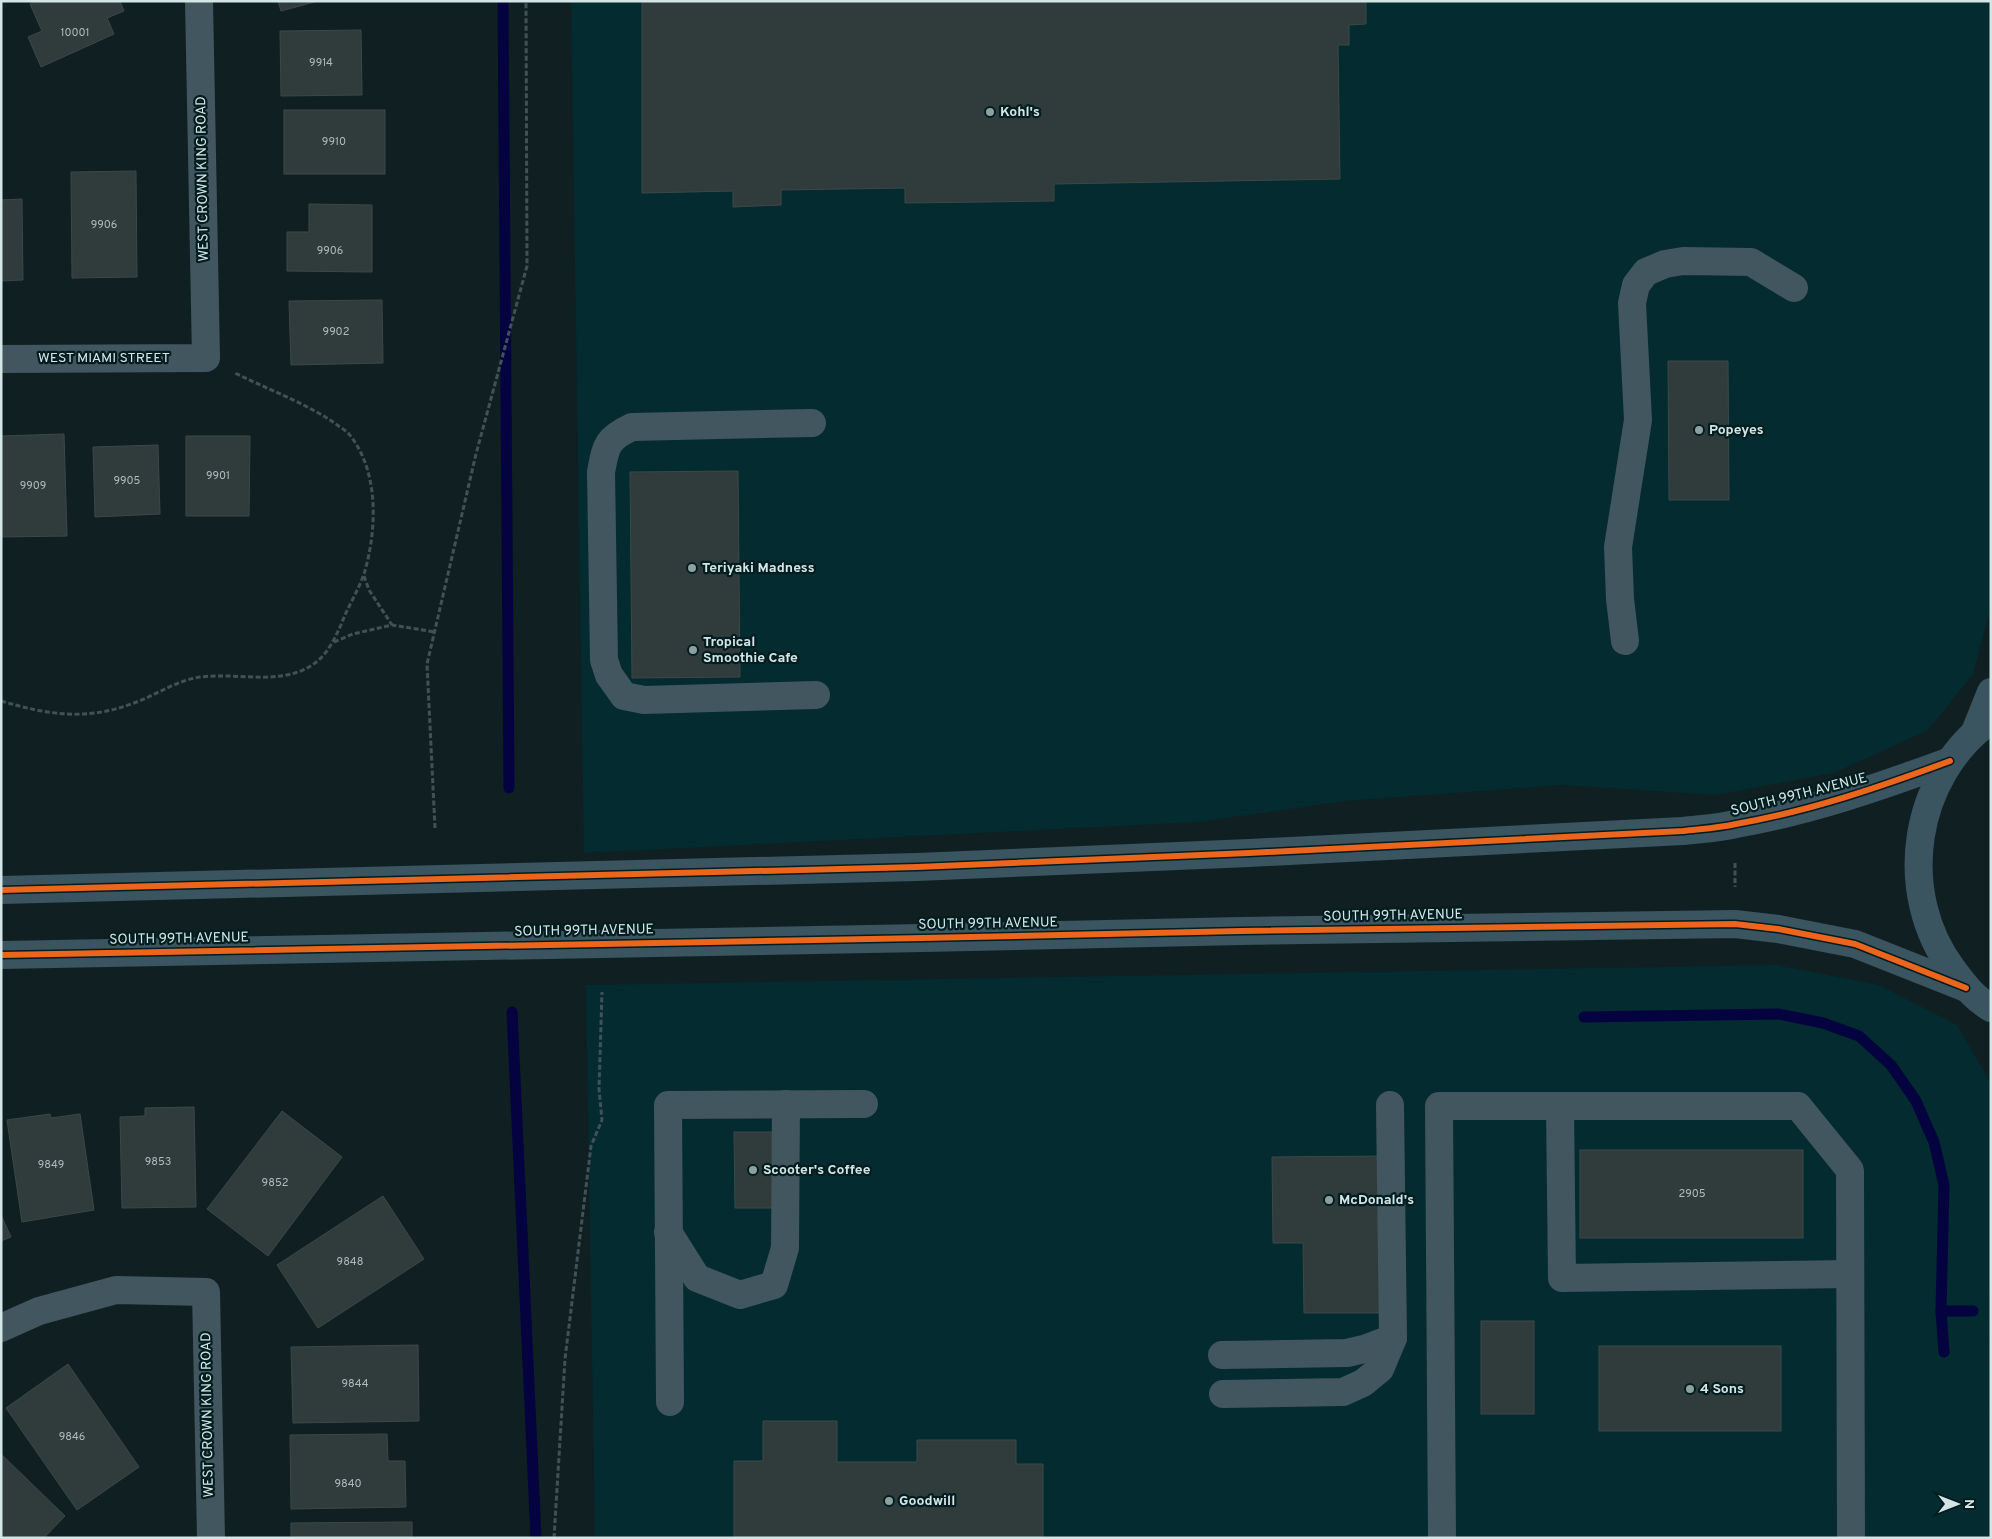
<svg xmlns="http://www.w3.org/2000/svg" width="1992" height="1539" font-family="Overpass,sans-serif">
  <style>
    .built { fill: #042b2f }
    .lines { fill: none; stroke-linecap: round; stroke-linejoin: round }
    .stream { stroke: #04033f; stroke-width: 11 }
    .building { fill: #303c3b; stroke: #3c4848 }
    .path { stroke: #415158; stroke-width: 3; stroke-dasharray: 5 2.5; stroke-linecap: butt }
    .minor { stroke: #42565f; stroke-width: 28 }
    .major { stroke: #3a5460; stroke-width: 28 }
    .cycleway-casing { stroke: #011d20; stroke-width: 9 }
    .cycleway { stroke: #eb651d; stroke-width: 6 }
    .poi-dot { fill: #8fa0a1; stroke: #011d20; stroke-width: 2 }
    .labels { text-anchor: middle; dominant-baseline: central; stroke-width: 4.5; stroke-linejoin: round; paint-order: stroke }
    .number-label { font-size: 11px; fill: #abbbbb }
    .poi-label { font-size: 14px; font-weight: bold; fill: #d4e5e6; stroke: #011d20; text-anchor: start }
    .street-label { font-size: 14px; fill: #d4e5e6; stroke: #011d20 }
  </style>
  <rect width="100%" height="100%" fill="#102022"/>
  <g class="built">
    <path d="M571,1H1991V606L1973,674L1928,730L1834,773L1715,795L1562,785L1346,801L1197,822L584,853Z"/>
    <path d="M1776,965L1879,985L1957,1025L1991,1084V1291L1989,1296L1991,1538H595L586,985Z"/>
  </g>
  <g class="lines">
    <g class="stream">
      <path d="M503,1L509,788"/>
      <path d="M512,1012L536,1538"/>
      <path d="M1584,1017L1778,1014L1823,1023L1859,1036L1891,1065L1916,1101L1934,1142L1944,1185L1941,1311L1944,1352"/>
      <path d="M1941,1311H1973"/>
    </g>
  </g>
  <g class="building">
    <path d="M35,1H120L124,11L107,18L114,34L41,67L28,37L42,31L30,4Z"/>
    <path d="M278,1H318L281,11Z"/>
    <path d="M642,1H1366V24L1349,25V45H1338L1340,179L1054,184V201L905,203V188L781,190V205L733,207V191L642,193Z"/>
    <path d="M361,30L362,95L281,96L280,31Z"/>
    <rect x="284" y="110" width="101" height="64"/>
    <path d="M136,171L137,277L72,278L71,172Z"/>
    <path d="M22,199L23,280L1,281V200Z"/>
    <path d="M309,204L372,205V272L287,271V232H309Z"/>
    <path d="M382,300L383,363L291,365L289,301Z"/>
    <path d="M1668,361H1728L1729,500H1669Z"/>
    <path d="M64,434L67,536L1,537V436Z"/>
    <path d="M186,436H250L249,516H186Z"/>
    <path d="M158,445L160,514L95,517L93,447Z"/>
    <path d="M738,471L740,677L632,678L630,472Z"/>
    <path d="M194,1107L196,1207L122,1208L120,1117L145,1116V1108Z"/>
    <path d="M282,1111L342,1157L268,1256L207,1209Z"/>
    <path d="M50,1114L51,1118L80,1114L94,1210L22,1222L7,1120Z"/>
    <path d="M734,1132H772L773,1208H735Z"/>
    <rect x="1580" y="1150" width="223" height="88"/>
    <path d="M1385,1156V1313H1304L1303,1243H1273L1272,1157Z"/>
    <path d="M383,1196L424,1259L318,1328L277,1265Z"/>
    <path d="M1,1215L11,1237L1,1241Z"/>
    <rect x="1481" y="1321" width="53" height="93"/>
    <path d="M418,1345L419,1421L293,1423L291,1347Z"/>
    <rect x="1599" y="1346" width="182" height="85"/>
    <path d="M68,1364L139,1467L77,1510L6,1408Z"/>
    <path d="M763,1421H837V1462H917V1440H1016V1464H1043V1538H734V1461H763Z"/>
    <path d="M387,1434L388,1461H405L406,1507L291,1509L290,1435Z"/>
    <path d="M1,1454L65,1516L44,1538H1Z"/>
    <path d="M412,1522V1538H291V1523Z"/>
  </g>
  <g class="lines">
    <g class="path">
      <path d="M364,576L369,590L392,625"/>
      <path d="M334,642L353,634L392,625L435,632"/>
      <path d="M1,701C49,715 86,721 134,703C156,695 177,680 201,677C239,672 283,687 315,663C330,652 338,632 345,615C351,602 359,588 364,574C377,531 380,470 348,433C344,429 338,426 333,422C303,402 267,389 235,373"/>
      <path d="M435,828L427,664L476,454L527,266L526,1"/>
      <path d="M1735,863V887"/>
      <path d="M554,1538L565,1359L591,1146L602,1120L599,1089L602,992"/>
    </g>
    <g class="minor">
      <path d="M1,359L206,358L199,1"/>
      <path d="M812,423L632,427C606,439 606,446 601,472L604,660L609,675L624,696L644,700L816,695"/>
      <path d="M1625,641L1620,599L1618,547L1638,420L1632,303L1636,285L1646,272L1665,264L1683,261L1751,262L1794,288"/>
      <path d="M1560,1106L1562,1278L1850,1274"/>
      <path d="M668,1232L697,1278L740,1295L774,1285L785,1248L786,1104"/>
      <path d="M1,1328L39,1311L116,1290L206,1292L211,1538"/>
      <path d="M1222,1355L1347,1353L1364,1349L1393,1338"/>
      <path d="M1223,1394L1343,1392L1363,1383L1380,1369L1393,1338L1390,1105"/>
      <path d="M670,1402L668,1105L864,1104"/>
      <path d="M1442,1538L1439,1106H1798L1850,1170L1851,1538"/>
    </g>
    <g class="major">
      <path d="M1991,720C1912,776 1895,893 1953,970C1964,985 1975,999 1991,1008"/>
      <path d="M1975,732L1991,692"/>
      <path d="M1,890L917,867L1249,853L1683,831C1700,829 1719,828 1736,824C1810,811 1880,787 1950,761"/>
      <path d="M1,955L923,938L1241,931L1735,924L1778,929L1855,944L1966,988"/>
    </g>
    <g class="cycleway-casing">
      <g id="cycleway">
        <path d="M1,890L917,867L1249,853L1683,831C1700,829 1719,828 1736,824C1810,811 1880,787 1950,761"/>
        <path d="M1,955L923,938L1241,931L1735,924L1778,929L1855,944L1966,988"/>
      </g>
    </g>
    <use href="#cycleway" class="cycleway"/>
  </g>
  <g class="poi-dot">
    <circle cx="990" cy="112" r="5"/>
    <circle cx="1699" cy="430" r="5"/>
    <circle cx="692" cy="568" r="5"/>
    <circle cx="693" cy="650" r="5"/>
    <circle cx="753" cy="1170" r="5"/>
    <circle cx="1329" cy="1200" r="5"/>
    <circle cx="1690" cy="1389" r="5"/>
    <circle cx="889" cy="1501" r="5"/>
  </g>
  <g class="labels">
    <g class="number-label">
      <text x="75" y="33">10001</text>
      <text x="321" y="63">9914</text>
      <text x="334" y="142">9910</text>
      <text x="104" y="225">9906</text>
      <text x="330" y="251">9906</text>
      <text x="336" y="332">9902</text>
      <text x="218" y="476">9901</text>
      <text x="127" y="481">9905</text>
      <text x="33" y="486">9909</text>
      <text x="158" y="1162">9853</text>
      <text x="51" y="1165">9849</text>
      <text x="275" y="1183">9852</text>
      <text x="1692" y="1194">2905</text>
      <text x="350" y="1262">9848</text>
      <text x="355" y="1384">9844</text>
      <text x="72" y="1437">9846</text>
      <text x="348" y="1484">9840</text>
    </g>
    <g class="poi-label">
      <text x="1000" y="112">Kohl's</text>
      <text x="1709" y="430">Popeyes</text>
      <text x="702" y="568">Teriyaki Madness</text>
      <text x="703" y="642">Tropical<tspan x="703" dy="16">Smoothie Cafe</tspan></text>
      <text x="763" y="1170">Scooter's Coffee</text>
      <text x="1339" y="1200">McDonald's</text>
      <text x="1700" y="1389">4 Sons</text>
      <text x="899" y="1501">Goodwill</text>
    </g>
    <g class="street-label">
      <text transform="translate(203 179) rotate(-91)">WEST CROWN KING ROAD</text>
      <text x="104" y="358">WEST MIAMI STREET</text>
      <text transform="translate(1799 795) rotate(-14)">SOUTH 99TH AVENUE</text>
      <text transform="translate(1393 916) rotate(-1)">SOUTH 99TH AVENUE</text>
      <text transform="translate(988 924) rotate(-1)">SOUTH 99TH AVENUE</text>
      <text transform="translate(584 931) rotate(-1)">SOUTH 99TH AVENUE</text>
      <text transform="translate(179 939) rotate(-1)">SOUTH 99TH AVENUE</text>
      <text transform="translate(208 1415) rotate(-91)">WEST CROWN KING ROAD</text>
    </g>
  </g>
  <rect width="1992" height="1539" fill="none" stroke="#d4e5e6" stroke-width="5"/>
  <g transform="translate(1957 1504) rotate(90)" stroke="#011d20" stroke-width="4" paint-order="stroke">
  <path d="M0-4L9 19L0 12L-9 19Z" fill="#d4e5e6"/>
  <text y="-8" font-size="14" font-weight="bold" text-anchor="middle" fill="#d4e5e6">N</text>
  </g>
</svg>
